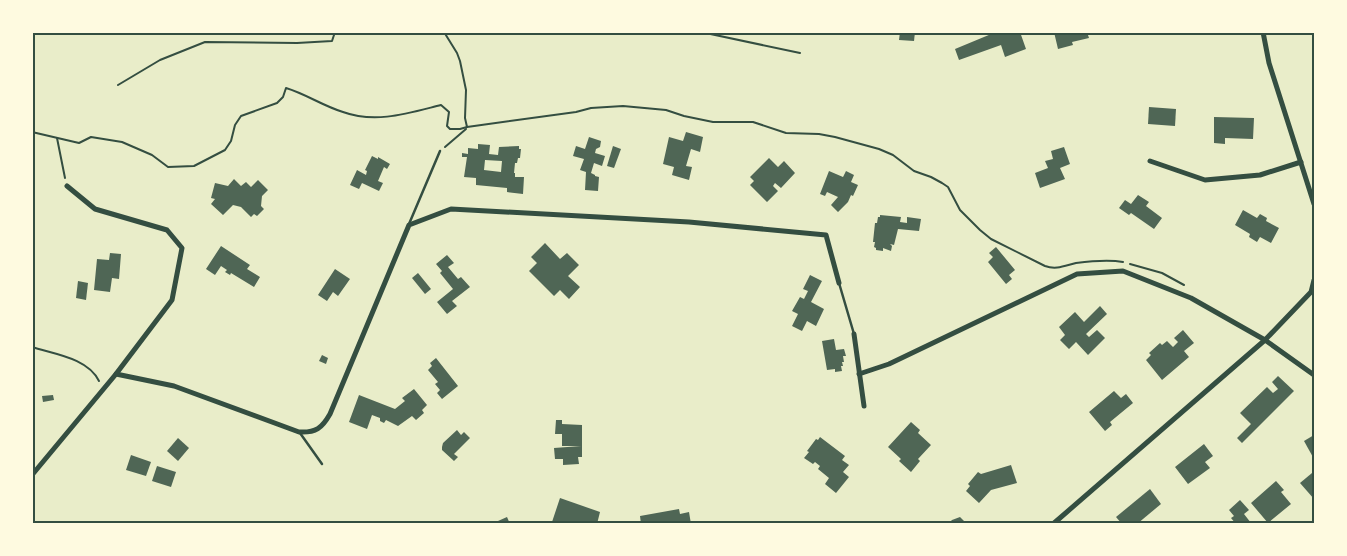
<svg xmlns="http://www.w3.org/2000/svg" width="1347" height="556" font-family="'DejaVu Sans',sans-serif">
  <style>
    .building { fill: #4f6655; fill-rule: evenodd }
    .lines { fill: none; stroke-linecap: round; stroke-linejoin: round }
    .path { stroke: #344e41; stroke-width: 2 }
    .service { stroke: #344e41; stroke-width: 2.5 }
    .minor { stroke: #344e41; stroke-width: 5 }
    .neatline { fill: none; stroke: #344e41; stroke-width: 2 }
  </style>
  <rect width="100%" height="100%" fill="#e9edc9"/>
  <g class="building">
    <path d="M900,32H915L914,41L899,40Z"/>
    <path d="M996,32H1020L1026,49L1005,57L1001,45L959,60L955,49Z"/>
    <path d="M1054,32H1087L1089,38L1072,42L1073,45L1058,49Z"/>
    <path d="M1149,107L1176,109L1175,126L1148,124Z"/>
    <path d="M1214,117L1254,118L1253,139L1225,138V144L1214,143Z"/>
    <path d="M686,132L703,137L700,152L691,149L686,166L692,167L689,180L672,175L674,167L663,164L669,137L683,141Z"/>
    <path d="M589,137L601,141L600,147L596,149L595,153L605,156L602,166L594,163L591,173L595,175V176L599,177L598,191L585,190L586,172L580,170L584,159L573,156L576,146L585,149Z"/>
    <path d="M478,144L490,145L489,154L498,155L499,147L519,146V149H521L520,158H518L517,163H515L514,173H515V177H524L523,194L507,192V188L476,185V178L464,177L467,157H462V153L468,154V148L478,149ZM485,160L502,161L501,172L484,170Z"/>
    <path d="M613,146L621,149L614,168L607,166Z"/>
    <path d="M1064,147L1070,164L1060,168L1065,179L1040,188L1035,173L1048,168L1045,161L1053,159L1051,151Z"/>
    <path d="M372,156L378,159V157L390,164L387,169L384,167L378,181L383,183L379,191L362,183L359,189L350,185L357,170L366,175L367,171L365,170Z"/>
    <path d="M769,158L778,167L784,161L795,173L781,188L775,183L773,186L778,191L767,202L750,185L754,181L750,177Z"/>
    <path d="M829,171L843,177L846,171L854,175L851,182L858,185L853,196L851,195L848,202L838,212L831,205L838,197L827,192L825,196L820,194Z"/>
    <path d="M234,179L241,186L246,182L251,187L258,180L268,190L262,196L261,206L264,209L257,216L254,214L251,217L241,207L233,205L223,215L211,204L215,199L211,198L215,183L228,186Z"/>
    <path d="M1138,195L1149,202L1146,206L1162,218L1154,229L1131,213L1129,215L1119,208L1125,200L1131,204Z"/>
    <path d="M1243,210L1257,218L1260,214L1267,218L1266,221L1279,228L1271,243L1260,237L1257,242L1249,237L1250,234L1235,225Z"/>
    <path d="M880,215L901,217L900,222L907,223V217L921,219L919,231L898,229L894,245L890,244L892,246L891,251L883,248V251L876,250V248L874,247L875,242H873L875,223H877L878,217H880Z"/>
    <path d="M545,243L560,259L567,253L579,265L568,276L580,287L569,299L560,290L554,296L529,271L537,263L531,257Z"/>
    <path d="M221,246L250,265L247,269L260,277L254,287L231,273L230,275L225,272L227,270L221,266L215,275L206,269Z"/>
    <path d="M996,247L1015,270L1009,275L1012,279L1006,284L988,262L993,257L989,253Z"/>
    <path d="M110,253L121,254L119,279L112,278L110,292L94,290L97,259L109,260Z"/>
    <path d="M447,255L454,263L448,267L458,279L461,277L470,287L452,301L457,306L447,314L437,302L453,289L440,273L442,271L436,264Z"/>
    <path d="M335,269L350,279L338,296L333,292L327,301L318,295Z"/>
    <path d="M418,273L431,289L425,294L412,278Z"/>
    <path d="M810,275L822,281L811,302L824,309L816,326L807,321L802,331L792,326L798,314L792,311L800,297L804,299L808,291L803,289Z"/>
    <path d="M78,281L88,283L86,300L76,298Z"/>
    <path d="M1100,306L1107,314L1086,334L1089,337L1097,330L1105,338L1088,355L1076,342L1069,349L1060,340L1065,335L1059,327L1075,312L1084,322Z"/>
    <path d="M1183,330L1194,343L1184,351L1189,357L1162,380L1146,360L1151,355L1149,353L1160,343L1162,345L1167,341L1173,347L1178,342L1174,338Z"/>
    <path d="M834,339L836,350L844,349L846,356H843L844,362H842L843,366H841L842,371L835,372V369L827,370L822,341Z"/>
    <path d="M322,355L328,358L326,364L319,361Z"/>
    <path d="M436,358L458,386L442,399L437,393L440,390L435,384L438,382L428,370L432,366L430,363Z"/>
    <path d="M1278,376L1294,391L1242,443L1237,438L1251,424L1240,413L1267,387L1273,393L1278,389L1272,382Z"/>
    <path d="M414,389L427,405L422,410L424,413L416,420L412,416L398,426L386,420L384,423L380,421V418L372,415L367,429L349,422L359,395L395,409L405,401L402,398Z"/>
    <path d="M1114,391L1121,398L1126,394L1133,403L1110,422L1112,425L1105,431L1089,412Z"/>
    <path d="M53,395L54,400L43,402L42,396Z"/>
    <path d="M556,420H562V424L582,425V457H578L579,464L563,465V459H555L554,448L581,446H562V434H555Z"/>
    <path d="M911,422L920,430L918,433L931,445L918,459L920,461L911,472L899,461L901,459L888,447Z"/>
    <path d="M457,430L461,435L464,432L470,438L454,454L458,457L454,461L442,450V447L443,443Z"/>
    <path d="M1314,435V459L1304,441Z"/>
    <path d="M820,437L845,456L842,460L849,465L843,472L849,477L836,493L825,484L829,478L818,469L820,466L815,462L813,464L804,458L809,452L807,451L816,439L818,440Z"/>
    <path d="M178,438L189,448L178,461L167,451Z"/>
    <path d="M1204,444L1213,456L1205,462L1210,468L1188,484L1175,467Z"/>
    <path d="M131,455L151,462L146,476L126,470Z"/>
    <path d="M1011,465L1017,483L991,490L979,503L966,491L970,486L968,484L978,472L981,474Z"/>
    <path d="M157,466L176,472L171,487L152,481Z"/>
    <path d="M1312,473L1314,476V499L1300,483Z"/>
    <path d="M1276,481L1284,490L1281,492L1291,504L1268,523L1251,503Z"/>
    <path d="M1150,489L1161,504L1137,524H1122L1116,517Z"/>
    <path d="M560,498L600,512L597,524L552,522Z"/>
    <path d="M1240,500L1249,510L1244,514L1251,523L1250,524H1236L1231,518L1234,516L1229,510Z"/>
    <path d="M679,509L680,514L689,512L691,524H641L640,516Z"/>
    <path d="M507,517L510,524H499L498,521Z"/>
    <path d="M960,517L967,524H948L952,520Z"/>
  </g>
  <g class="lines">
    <g class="path">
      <path d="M444,32L457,53L460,61L466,90L465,118L467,127L576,112L591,108L623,106L666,110L684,116L713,122H753L786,133L819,134L835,137L879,149L893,155L914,171L931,177L942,183L948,187L960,210L980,230L991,239L1045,266C1056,270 1064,266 1076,263C1091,261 1108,259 1123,262"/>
      <path d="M701,32L800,53"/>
      <path d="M118,85L160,60L205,42L297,43L332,41L335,32"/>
      <path d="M32,132L79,143L91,137L122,142L152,155L168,167L194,166L225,150L231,141L235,125L241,116L277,103L283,97L286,88C306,94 323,106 343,112C376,124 409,113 441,105L449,112L447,126L450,129H460L467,127"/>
      <path d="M57,138L65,178"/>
      <path d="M445,147L466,129"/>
      <path d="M1130,264L1162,273L1184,285"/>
      <path d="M32,347C54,354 88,358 99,381"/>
    </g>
    <g class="service">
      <path d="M409,224L440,151"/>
      <path d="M839,283L854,334"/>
      <path d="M300,433L322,464"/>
    </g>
    <g class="minor">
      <path d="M1263,32L1269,63L1314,204"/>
      <path d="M1150,161L1205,180L1260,175L1301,162"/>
      <path d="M854,334L864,406"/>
      <path d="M116,374L174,386L299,432C316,433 322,428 330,414L409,225L451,209L689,222L826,235L839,283"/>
      <path d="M859,374L889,364L1077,274L1123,271L1191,298L1265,340L1314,375"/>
      <path d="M32,475L116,374L172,300L182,248L167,230L95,209L67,186"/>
      <path d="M1053,524L1265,340L1311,292L1314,280"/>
    </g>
  </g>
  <rect width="1347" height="556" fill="none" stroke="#fefae0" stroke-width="68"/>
  <rect x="34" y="34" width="1279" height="488" class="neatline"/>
</svg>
